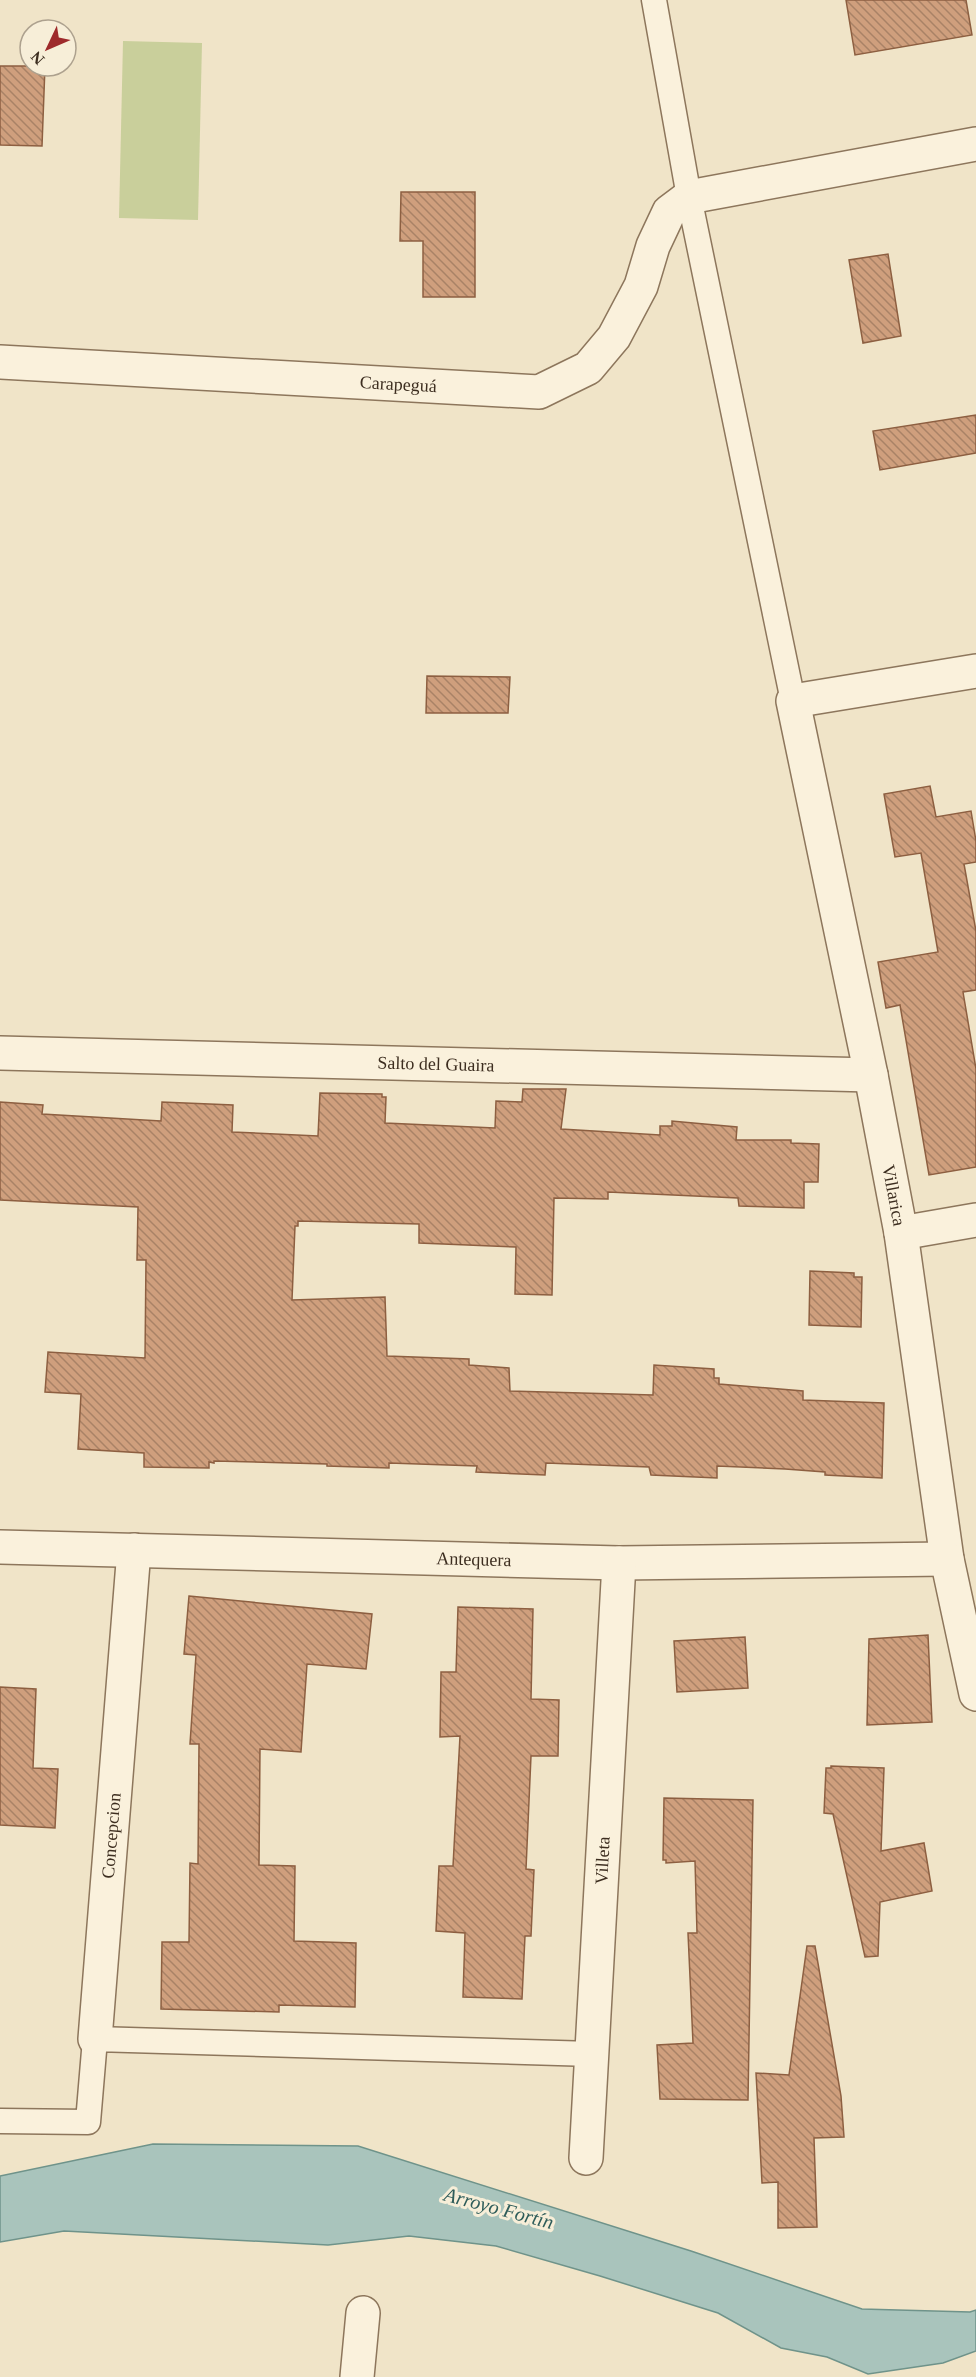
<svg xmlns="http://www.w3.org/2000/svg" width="976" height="2377" font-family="'Times New Roman',serif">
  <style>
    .grass { fill: #c9cf9b }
    .water { fill: #a9c4bc; stroke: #6f938a; stroke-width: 1.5 }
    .building { fill: url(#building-back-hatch); stroke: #8d5f41; stroke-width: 1.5 }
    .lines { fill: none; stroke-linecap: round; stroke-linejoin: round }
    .service-casing { stroke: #8d765c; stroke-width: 27 }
    .minor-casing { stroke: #8d765c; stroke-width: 36 }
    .service { stroke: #faf1dc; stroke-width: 24 }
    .minor { stroke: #faf1dc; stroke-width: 33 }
    .labels { text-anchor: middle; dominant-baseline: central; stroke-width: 6; stroke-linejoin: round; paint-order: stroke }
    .street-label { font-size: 18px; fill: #3d2e20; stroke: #f7eed8 }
    .water-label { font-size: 20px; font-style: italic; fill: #2f5d5a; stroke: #f7eed8 }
  </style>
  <defs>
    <pattern id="building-back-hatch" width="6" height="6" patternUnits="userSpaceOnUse" patternTransform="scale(1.5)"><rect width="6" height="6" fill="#cf9f7d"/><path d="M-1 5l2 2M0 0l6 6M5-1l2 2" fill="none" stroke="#a98266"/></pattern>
  </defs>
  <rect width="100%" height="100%" fill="#f0e4c8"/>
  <path class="grass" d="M123,41L202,43L198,220L119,218Z"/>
  <path class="water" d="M153,2144L358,2146L691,2251L862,2309L970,2312L976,2310V2351L943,2363L868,2374L827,2357L781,2348L718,2313L600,2276L496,2246L409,2236L328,2245L64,2231L0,2242V2176Z"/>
  <g class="building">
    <path d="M846,0H966L972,35L855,55Z"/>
    <path d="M0,66H45L42,146L0,145Z"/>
    <path d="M401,192H475V297H423V241H400Z"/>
    <path d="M888,254L901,336L863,343L849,260Z"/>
    <path d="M976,415V453L880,470L873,431Z"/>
    <path d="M427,676L510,677L508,713H426Z"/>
    <path d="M930,786L936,817L971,811L976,841V862L964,864L976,931V990L963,992L976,1069V1167L929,1175L900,1005L886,1008L878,962L938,952L921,853L895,857L884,794Z"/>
    <path d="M523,1089H566L561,1129L660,1135V1126H672V1121L737,1127L736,1140H791V1143L819,1144L818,1182H804V1208L739,1206L738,1198L608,1192V1199L554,1198L552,1295L515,1294L516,1247L419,1243V1224L298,1221V1226H295L292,1300L385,1297L387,1356L469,1359V1365L509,1368L510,1391L653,1395L654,1365L714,1369V1378H719V1384L803,1391V1400L884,1403L882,1478L825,1475V1472L785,1469L717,1466V1478L651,1475L649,1467L546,1463L545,1475L476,1472L477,1466L389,1463V1468L327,1466V1464L214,1461V1463L209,1462V1468L144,1467V1453L78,1449L81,1394L45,1392L48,1352L145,1358L146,1260H137L138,1207L0,1200V1102L43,1105L42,1114L161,1121L162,1102L233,1105L232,1132L318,1136L320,1093L382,1094V1097H386L385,1123L495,1128L496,1101L522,1102Z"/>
    <path d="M810,1271L854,1273V1277H862L861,1327L809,1325Z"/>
    <path d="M189,1596L372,1614L366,1669L307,1664L301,1752L260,1749L259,1865L295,1866L294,1941L356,1943L355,2007L279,2005V2012L161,2009L162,1942H189L190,1863L198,1864L199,1744H190L196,1655L184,1654Z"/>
    <path d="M458,1607L533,1609L531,1699L559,1700L558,1756H531L526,1869L534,1870L531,1936H525L522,1999L463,1997L465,1933L436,1931L439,1866H453L460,1736L440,1737L441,1672H456Z"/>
    <path d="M928,1635L932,1722L867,1725L869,1639Z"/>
    <path d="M745,1637L748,1688L677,1692L674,1641Z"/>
    <path d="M0,1687L36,1689L33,1768L58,1769L55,1828L0,1825Z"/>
    <path d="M831,1766L884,1768L881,1851L924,1843L932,1891L880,1902L878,1956L865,1957L833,1814L824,1813L826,1768H831Z"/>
    <path d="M664,1798L753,1800L748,2100L660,2099L657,2045L693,2043L688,1933H697L695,1861L666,1863V1860H663Z"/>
    <path d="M807,1946H815L841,2096L844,2137L814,2138L817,2227L778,2228V2182L762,2183L756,2073L789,2075Z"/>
  </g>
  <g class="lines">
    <g class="service-casing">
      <g id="service">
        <path d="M654,0L689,197L793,701"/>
        <path d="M0,2121L88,2122L95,2039L592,2054"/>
      </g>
    </g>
    <g class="minor-casing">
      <g id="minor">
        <path id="s1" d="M0,362L539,392L588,368L614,337L641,286L653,246L669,212L689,197L976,144"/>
        <path id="s2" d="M976,671L793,701L871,1075L901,1233L947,1559L976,1694"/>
        <path id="s3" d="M0,1053L871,1075"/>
        <path d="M901,1233L976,1220"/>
        <path id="s4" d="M0,1547L619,1563L947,1559"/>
        <path id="s5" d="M95,2039L134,1550"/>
        <path id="s6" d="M586,2158L619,1563"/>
        <path d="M357,2377L363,2313"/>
      </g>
    </g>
    <use href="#service" class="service"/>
    <use href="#minor" class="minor"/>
  </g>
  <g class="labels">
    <g class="street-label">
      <text stroke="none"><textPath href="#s1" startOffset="399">Carapeguá</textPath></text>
      <text stroke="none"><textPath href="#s3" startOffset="436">Salto del Guaira</textPath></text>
      <text stroke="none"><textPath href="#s2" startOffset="690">Villarica</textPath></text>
      <text stroke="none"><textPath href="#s4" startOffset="474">Antequera</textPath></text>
      <text stroke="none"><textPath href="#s5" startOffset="204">Concepcion</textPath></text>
      <text stroke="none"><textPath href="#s6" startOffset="298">Villeta</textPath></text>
    </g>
    <g class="water-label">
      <text transform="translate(499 2208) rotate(15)">Arroyo Fortín</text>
    </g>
  </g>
  <g transform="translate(48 48) rotate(226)"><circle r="28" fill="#f7eed8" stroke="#ada18e" stroke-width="1.5"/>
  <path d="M0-4.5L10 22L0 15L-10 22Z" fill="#9e2a2b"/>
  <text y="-9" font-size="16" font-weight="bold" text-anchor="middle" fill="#3d2e20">N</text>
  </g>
</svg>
